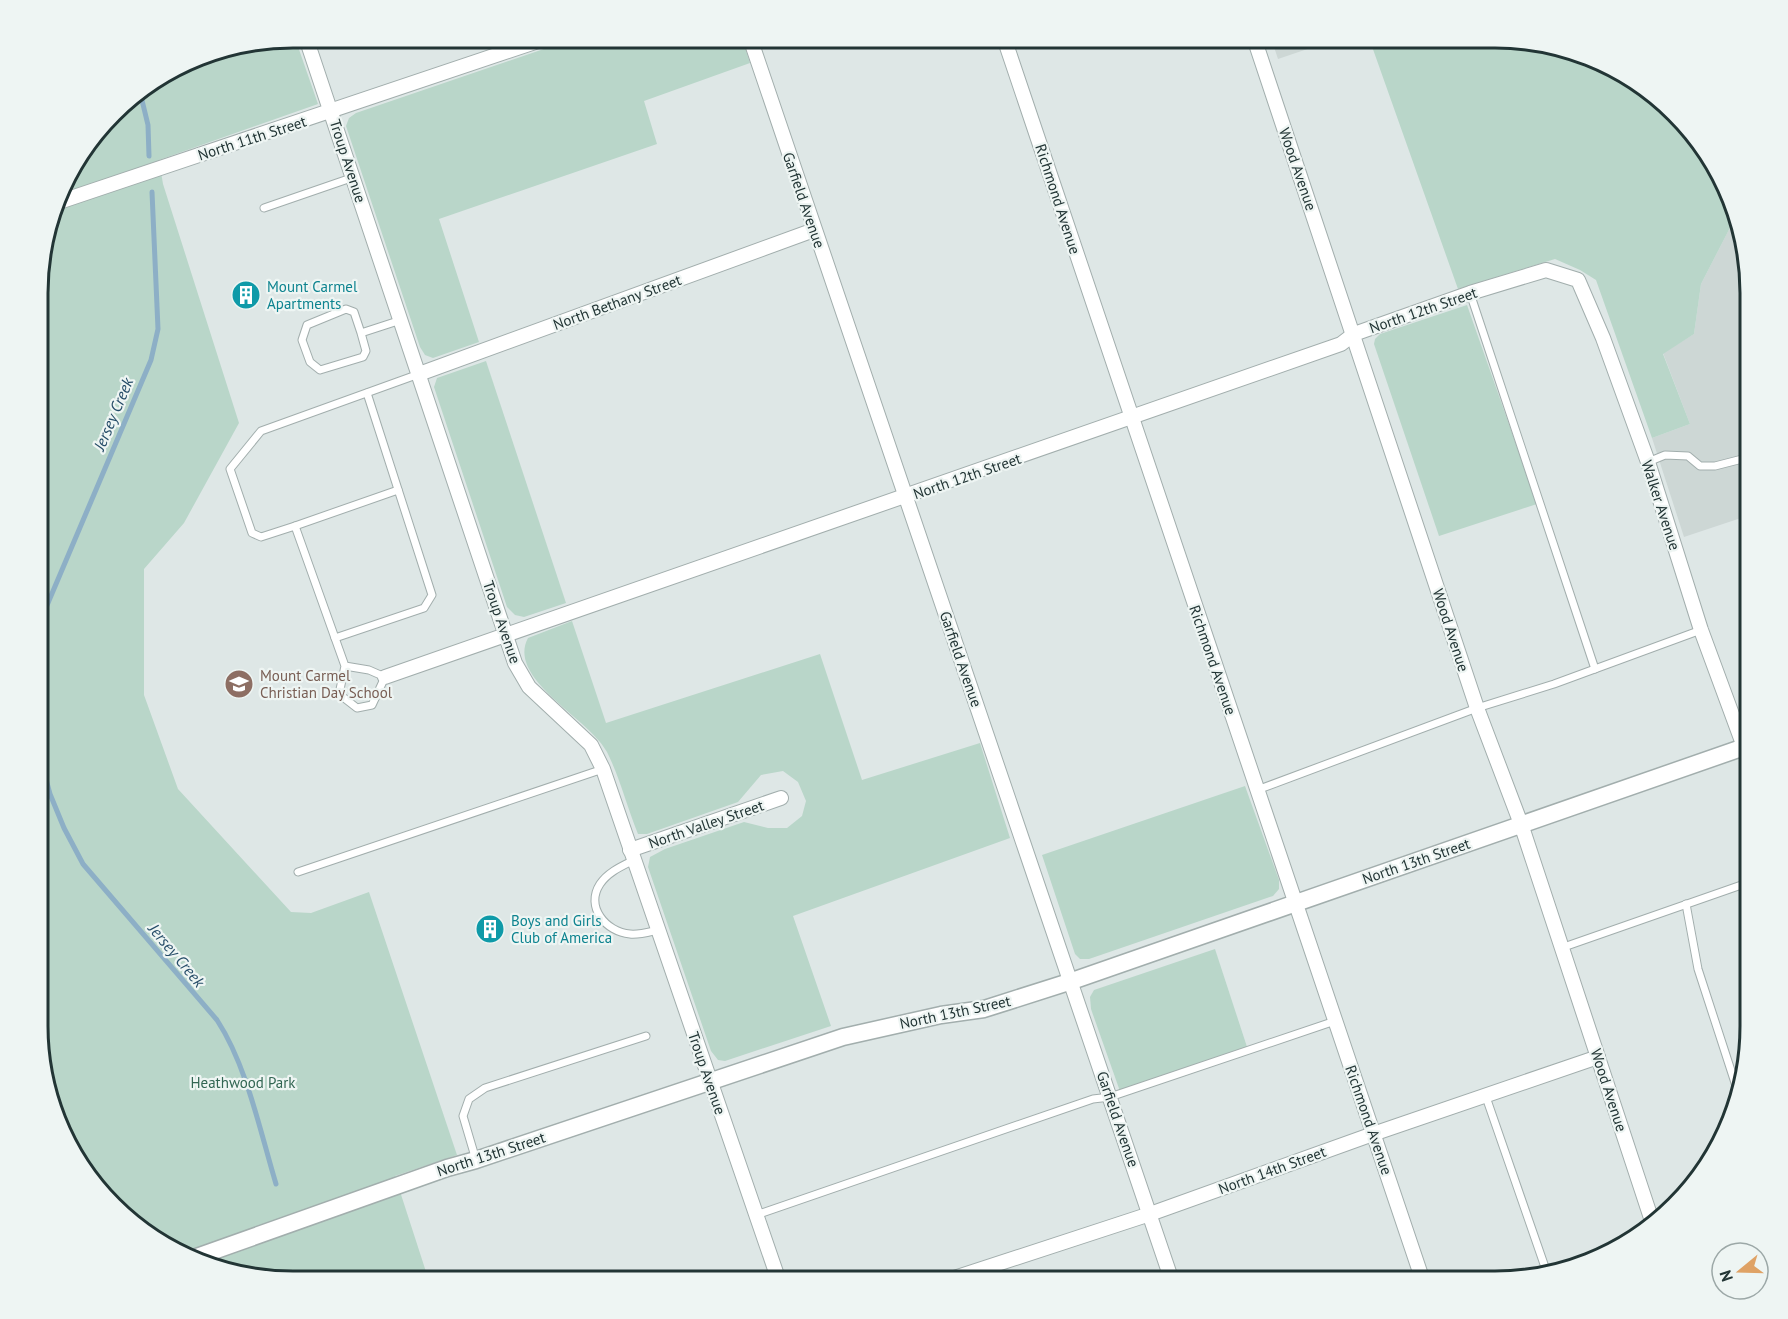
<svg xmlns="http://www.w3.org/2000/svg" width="1788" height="1319" font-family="'PT Sans',sans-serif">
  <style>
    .built { fill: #cdd7d5 }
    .green { fill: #b9d6c9 }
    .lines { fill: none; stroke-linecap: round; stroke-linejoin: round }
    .stream { stroke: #8dafc6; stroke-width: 5 }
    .service-casing { stroke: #a2aead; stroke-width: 9 }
    .minor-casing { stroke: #a2aead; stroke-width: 16 }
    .tertiary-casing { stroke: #a2aead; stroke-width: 19 }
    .service { stroke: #fff; stroke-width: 7 }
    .minor { stroke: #fff; stroke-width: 14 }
    .tertiary { stroke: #fff; stroke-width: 16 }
    .labels { text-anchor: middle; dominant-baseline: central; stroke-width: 4.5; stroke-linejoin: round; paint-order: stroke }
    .street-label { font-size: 15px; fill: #223535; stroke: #eef5f3 }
    .culture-label { font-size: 15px; fill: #0d838f; stroke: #eef5f3; text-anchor: start }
    .education-label { font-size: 15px; fill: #785e54; stroke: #eef5f3; text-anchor: start }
    .park-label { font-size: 15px; fill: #326653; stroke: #eef5f3 }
    .water-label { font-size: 16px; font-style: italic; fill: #254c68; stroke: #eef5f3 }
    .rim { fill: none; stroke: #223535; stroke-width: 3 }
  </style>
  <rect width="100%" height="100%" fill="#dee7e6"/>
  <g class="built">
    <path d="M1271,38H1340L1278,59Z"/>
    <path d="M1734,220L1750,292V515L1684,537L1652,438L1690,424L1663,353L1694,334L1701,284Z"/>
  </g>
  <g class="green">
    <path d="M295,38L318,104L159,160L163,184L239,423L184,523L144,569V695L178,789L291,912L311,913L369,892L457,1155L395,1176L429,1281H276L195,1262L125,1218L64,1140L38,1043L40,259L72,165L125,101L210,51Z"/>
    <path d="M576,38H742L750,63L644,101L657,144L439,219L479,342L433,358L425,355L420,347L346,126L349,118L356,113Z"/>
    <path d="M1369,38H1512L1593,57L1663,101L1724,180L1734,220L1701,284L1694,334L1663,354L1690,424L1652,438L1596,280L1580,270L1555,259L1458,289Z"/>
    <path d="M1467,305L1537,504L1439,536L1374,344L1375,339L1380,334Z"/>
    <path d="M486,361L566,603L524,617L515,615L507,607L434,387L437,378Z"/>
    <path d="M572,621L606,723L820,654L862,780L980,743L1010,838L793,916L831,1026L725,1061L718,1060L711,1051L648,867L650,857L665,849L744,822L768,828H787L802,816L806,801L798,782L783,771L761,775L738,802L647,834H638C627,807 620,778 607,752C590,719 506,679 528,638Z"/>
    <path d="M1245,786L1279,880V889L1273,896L1089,959H1080L1075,954L1042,855Z"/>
    <path d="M1215,949L1249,1053L1122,1097L1091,1009L1090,997L1094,990Z"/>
  </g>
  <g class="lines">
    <g class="stream">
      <path d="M140,92L148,125L149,156"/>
      <path d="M39,636L45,610L151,360L158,329L152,192"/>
      <path d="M39,754L50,794L64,828L83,864L217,1020C247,1066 260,1131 276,1184"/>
      <path d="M304,1274L306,1281"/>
    </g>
    <g class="service-casing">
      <g id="service">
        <path d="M264,208L354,177"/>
        <path d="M1470,293L1595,669"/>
        <path d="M361,333L354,312L346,309L307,325L302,340L310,362L320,370L363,357L366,351L361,333L401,320"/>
        <path d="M1648,462L1665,455L1688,456L1700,466H1715L1750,457"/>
        <path d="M295,526L398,490"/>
        <path d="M335,638L424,608L432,595L367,393"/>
        <path d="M345,666L369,670L385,677L372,705L357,708L339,694L345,666L295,526L261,537L252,533L230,469L261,431L419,374"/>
        <path d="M1257,790L1477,708L1554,684L1701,630"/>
        <path d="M634,860C622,866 608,872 600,884C585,907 606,932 630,934C639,935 649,932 658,930"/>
        <path d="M298,872L603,769"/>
        <path d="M1686,904L1698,969L1738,1092"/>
        <path d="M1561,948L1750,882"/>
        <path d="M1486,1097L1546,1270"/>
        <path d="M476,1160L463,1116L469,1099L485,1088L646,1036"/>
        <path d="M756,1215L1093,1099L1110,1097L1335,1021"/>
      </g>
    </g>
    <g class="minor-casing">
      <g id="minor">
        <path d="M306,38L515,663L529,687L591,745L603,769L779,1281"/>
        <path d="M750,38L1172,1281"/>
        <path d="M1004,38L1423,1281"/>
        <path d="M1254,38L1477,708L1521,824L1652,1221"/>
        <path d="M59,202L547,38"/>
        <path d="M419,374L814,230"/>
        <path d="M385,677L1341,344L1354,334L1470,293L1546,270L1578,280L1603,338L1648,462L1701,630L1750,763"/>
        <path d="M630,850L781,798"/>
        <path d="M945,1281L1150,1214L1373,1134L1598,1057"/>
      </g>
    </g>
    <g class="tertiary-casing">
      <path id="tertiary" d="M191,1259L447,1168L476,1160L843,1037L941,1015L984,1009L1072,981L1750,745"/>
    </g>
    <use href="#service" class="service"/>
    <use href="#minor" class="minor"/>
    <use href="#tertiary" class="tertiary"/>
  </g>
  <defs>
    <g id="building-disc" transform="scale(1.5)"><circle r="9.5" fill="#0f9aa8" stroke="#eef5f3"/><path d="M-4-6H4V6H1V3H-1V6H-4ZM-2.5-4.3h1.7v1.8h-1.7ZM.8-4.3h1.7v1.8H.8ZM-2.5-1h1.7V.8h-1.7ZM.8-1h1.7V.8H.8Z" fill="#fff"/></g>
    <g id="school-disc" transform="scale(1.5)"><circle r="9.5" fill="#8d6e63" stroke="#eef5f3"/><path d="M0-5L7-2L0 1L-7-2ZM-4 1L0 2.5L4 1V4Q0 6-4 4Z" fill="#fff"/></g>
  </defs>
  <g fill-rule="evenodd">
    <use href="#building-disc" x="246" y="295"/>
    <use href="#school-disc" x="239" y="684"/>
    <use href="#building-disc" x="490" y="929"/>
  </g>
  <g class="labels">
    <g class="street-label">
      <text transform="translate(252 138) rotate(-18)">North 11th Street</text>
      <text transform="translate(348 161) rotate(72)">Troup Avenue</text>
      <text transform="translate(1298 169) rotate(71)">Wood Avenue</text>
      <text transform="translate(1058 199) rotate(72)">Richmond Avenue</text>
      <text transform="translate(804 200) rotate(71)">Garfield Avenue</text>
      <text transform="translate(617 302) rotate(-20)">North Bethany Street</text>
      <text transform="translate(1423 310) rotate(-19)">North 12th Street</text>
      <text transform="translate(967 476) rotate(-19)">North 12th Street</text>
      <text transform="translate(1661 505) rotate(72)">Walker Avenue</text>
      <text transform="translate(502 622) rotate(71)">Troup Avenue</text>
      <text transform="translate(1451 630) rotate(72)">Wood Avenue</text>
      <text transform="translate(961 659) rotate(71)">Garfield Avenue</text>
      <text transform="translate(1213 660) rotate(71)">Richmond Avenue</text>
      <text transform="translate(706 824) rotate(-19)">North Valley Street</text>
      <text transform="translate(1416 861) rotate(-19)">North 13th Street</text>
      <text transform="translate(955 1012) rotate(-12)">North 13th Street</text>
      <text transform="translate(707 1073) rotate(71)">Troup Avenue</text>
      <text transform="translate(1609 1090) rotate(72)">Wood Avenue</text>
      <text transform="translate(1118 1119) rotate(71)">Garfield Avenue</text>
      <text transform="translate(1369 1120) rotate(71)">Richmond Avenue</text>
      <text transform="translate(491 1154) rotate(-18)">North 13th Street</text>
      <text transform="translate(1272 1170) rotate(-20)">North 14th Street</text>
    </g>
    <g class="culture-label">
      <text x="267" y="286">Mount Carmel<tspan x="267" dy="17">Apartments</tspan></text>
      <text x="511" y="920">Boys and Girls<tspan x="511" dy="17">Club of America</tspan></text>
    </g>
    <g class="education-label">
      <text x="260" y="675">Mount Carmel<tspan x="260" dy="17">Christian Day School</tspan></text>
    </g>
    <g class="park-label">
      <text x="243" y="1082">Heathwood Park</text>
    </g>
    <g class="water-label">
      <text transform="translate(113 414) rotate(-67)">Jersey Creek</text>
      <text transform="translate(177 955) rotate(50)">Jersey Creek</text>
    </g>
  </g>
  <path d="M0 0H1788V1319H0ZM293 48H1495A245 245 0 0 1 1740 293V1026A245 245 0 0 1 1495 1271H293A245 245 0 0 1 48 1026V293A245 245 0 0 1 293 48Z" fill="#eef5f3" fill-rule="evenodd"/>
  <path class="rim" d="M293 48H1495A245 245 0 0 1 1740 293V1026A245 245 0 0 1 1495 1271H293A245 245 0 0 1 48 1026V293A245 245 0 0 1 293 48Z"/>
  <g transform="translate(1740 1271) rotate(251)"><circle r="28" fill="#eef5f3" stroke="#9ca8a7" stroke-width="1.5"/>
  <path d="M0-4.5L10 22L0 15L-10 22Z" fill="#dfa265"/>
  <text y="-9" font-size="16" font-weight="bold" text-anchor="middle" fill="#223535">N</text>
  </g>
</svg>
